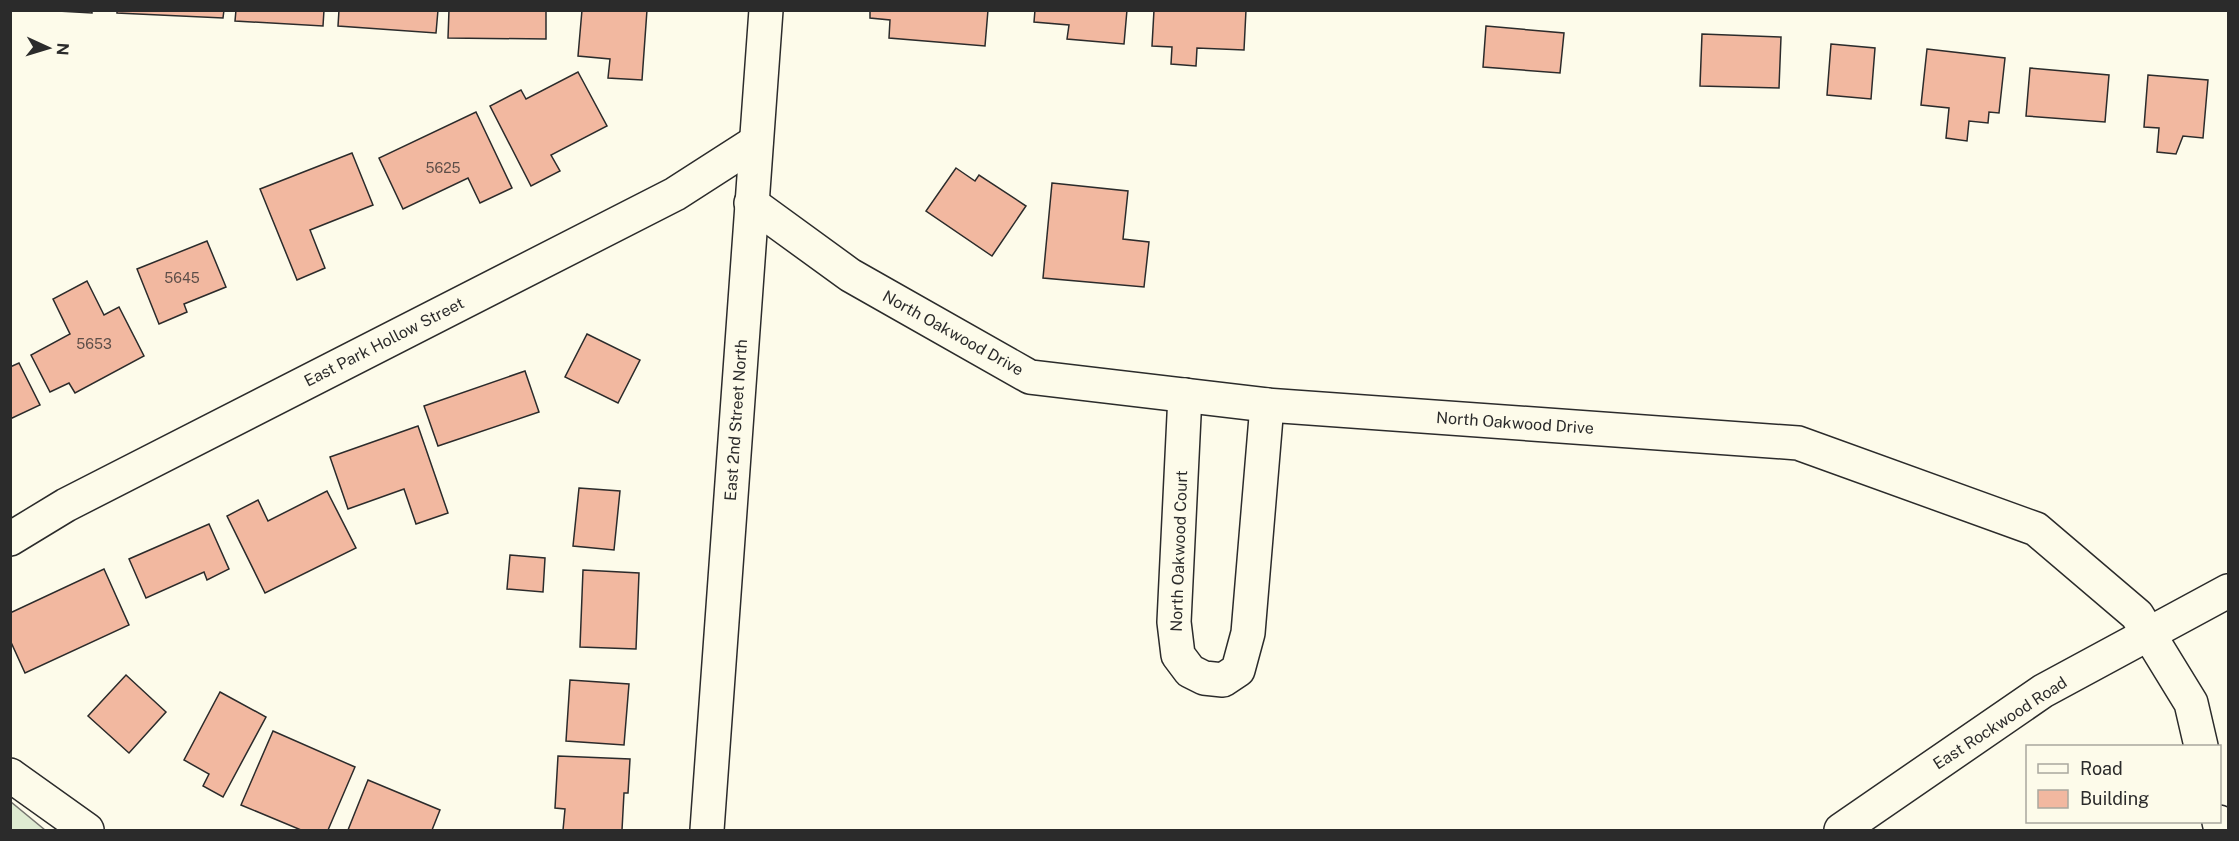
<svg xmlns="http://www.w3.org/2000/svg" width="2239" height="841" font-family="'Public Sans',sans-serif">
  <style>
    .green { fill: #deebd1; stroke: #74746e; stroke-width: 1.5 }
    .building { fill: #f2b8a0; stroke: #2b2b2b; stroke-width: 1.5 }
    .lines { fill: none; stroke-linecap: round; stroke-linejoin: round }
    .minor-casing { stroke: #2b2b2b; stroke-width: 36 }
    .minor { stroke: #fdfbea; stroke-width: 33 }
    .labels { text-anchor: middle; dominant-baseline: central; stroke-width: 4.5; stroke-linejoin: round; paint-order: stroke }
    .number-label { font-size: 14px; fill: #5d4e48 }
    .street-label { font-size: 16px; fill: #2b2b2b; stroke: #fdfbea }
  </style>
  <rect width="100%" height="100%" fill="#fdfbea"/>
  <path class="green" d="M10,802H11L45,830H11Z"/>
  <g class="building">
    <path d="M40,10H92V13Z"/>
    <path d="M117,10H224L223,18L117,13Z"/>
    <path d="M236,10H324L323,26L235,21Z"/>
    <path d="M339,10H438L436,33L338,26Z"/>
    <path d="M449,10H546V39L448,38Z"/>
    <path d="M582,10H647L642,80L608,78L610,59L578,56Z"/>
    <path d="M870,10H988L985,46L889,38L890,20L870,18Z"/>
    <path d="M1035,10H1127L1124,44L1067,39L1069,25L1034,22Z"/>
    <path d="M1154,10H1246L1244,50L1197,48L1196,66L1171,64L1172,47L1152,46Z"/>
    <path d="M1486,26L1564,33L1560,73L1483,67Z"/>
    <path d="M1702,34L1781,37L1779,88L1700,86Z"/>
    <path d="M1831,44L1875,48L1871,99L1827,95Z"/>
    <path d="M1927,49L2005,58L1999,113L1989,112L1988,123L1969,121L1967,141L1946,138L1949,108L1921,105Z"/>
    <path d="M2030,68L2109,75L2105,122L2026,116Z"/>
    <path d="M578,72L607,126L551,155L560,171L531,186L490,106L521,90L526,99Z"/>
    <path d="M2148,75L2208,80L2203,138L2183,136L2176,154L2157,152L2159,128L2144,127Z"/>
    <path d="M476,112L512,188L480,203L468,178L403,209L379,158Z"/>
    <path d="M352,153L373,205L310,230L325,268L297,280L260,189Z"/>
    <path d="M956,168L975,181L979,175L1026,206L992,256L926,211Z"/>
    <path d="M1052,183L1128,191L1123,239L1149,242L1144,287L1043,278Z"/>
    <path d="M207,241L226,287L184,304L187,312L159,324L137,269Z"/>
    <path d="M87,281L104,315L119,307L144,356L75,393L69,383L50,392L31,355L70,334L53,299Z"/>
    <path d="M587,334L640,360L618,403L565,377Z"/>
    <path d="M19,363L40,405L10,419V367Z"/>
    <path d="M525,371L539,412L438,446L424,406Z"/>
    <path d="M418,426L448,513L416,524L404,489L348,509L330,457Z"/>
    <path d="M579,488L620,491L614,550L573,546Z"/>
    <path d="M327,491L356,548L265,593L227,516L258,500L268,521Z"/>
    <path d="M209,524L229,569L207,580L204,572L146,598L129,559Z"/>
    <path d="M510,555L545,558L543,592L507,589Z"/>
    <path d="M104,569L129,625L25,673L10,640V613Z"/>
    <path d="M583,570L639,573L636,649L580,647Z"/>
    <path d="M126,675L166,712L129,753L88,716Z"/>
    <path d="M570,680L629,684L624,745L566,741Z"/>
    <path d="M220,692L266,717L223,797L203,786L209,774L184,760Z"/>
    <path d="M273,731L355,767L328,830H301L241,805Z"/>
    <path d="M558,756L630,759L628,793H624L622,830H563L565,809L555,808Z"/>
    <path d="M368,780L440,810L432,830H348Z"/>
  </g>
  <g class="lines">
    <g class="minor-casing">
      <g id="minor">
        <path d="M751,203L850,275L1030,377L1267,405L1798,443L2036,529L2137,615L2191,703L2201,746"/>
        <path d="M1185,395L1174,622L1178,655L1190,671L1204,678L1223,680L1238,670L1248,633L1267,405"/>
        <path d="M10,539L66,505L675,194L756,142"/>
        <path d="M10,775L87,830"/>
        <path d="M2219,822L2221,830"/>
        <path d="M707,830L766,10"/>
        <path d="M1841,830L2043,691L2228,591"/>
      </g>
    </g>
    <use href="#minor" class="minor"/>
  </g>
  <g class="labels">
    <g class="number-label">
      <text x="443" y="168">5625</text>
      <text x="182" y="278">5645</text>
      <text x="94" y="344">5653</text>
    </g>
    <g class="street-label">
      <text transform="translate(953 333) rotate(29)">North Oakwood Drive</text>
      <text transform="translate(384 342) rotate(-27)">East Park Hollow Street</text>
      <text transform="translate(736 420) rotate(-86)">East 2nd Street North</text>
      <text transform="translate(1515 423) rotate(4)">North Oakwood Drive</text>
      <text transform="translate(1179 551) rotate(-88)">North Oakwood Court</text>
      <text transform="translate(2000 723) rotate(-33)">East Rockwood Road</text>
    </g>
  </g>
  <rect width="2239" height="841" fill="none" stroke="#2b2b2b" stroke-width="24"/>
  <rect x="2026" y="745" width="195" height="78" fill="#fdfbea" stroke="#a9a89e" stroke-width="1.5"/>
  <rect x="2038" y="764" width="30" height="9" fill="#fdfbea" stroke="#a9a89e" stroke-width="1.5"/>
  <text x="2080" y="775" font-size="18" fill="#2b2b2b">Road</text>
  <rect x="2038" y="790" width="30" height="18" fill="#f2b8a0" stroke="#a9a89e" stroke-width="1.5"/>
  <text x="2080" y="805" font-size="18" fill="#2b2b2b">Building</text>
  <g transform="translate(48 48) rotate(94)" stroke="#fdfbea" stroke-width="4.5" paint-order="stroke">
  <path d="M0-4.5L10 22L0 15L-10 22Z" fill="#2b2b2b"/>
  <text y="-9" font-size="16" font-weight="bold" text-anchor="middle" fill="#2b2b2b">N</text>
  </g>
</svg>
